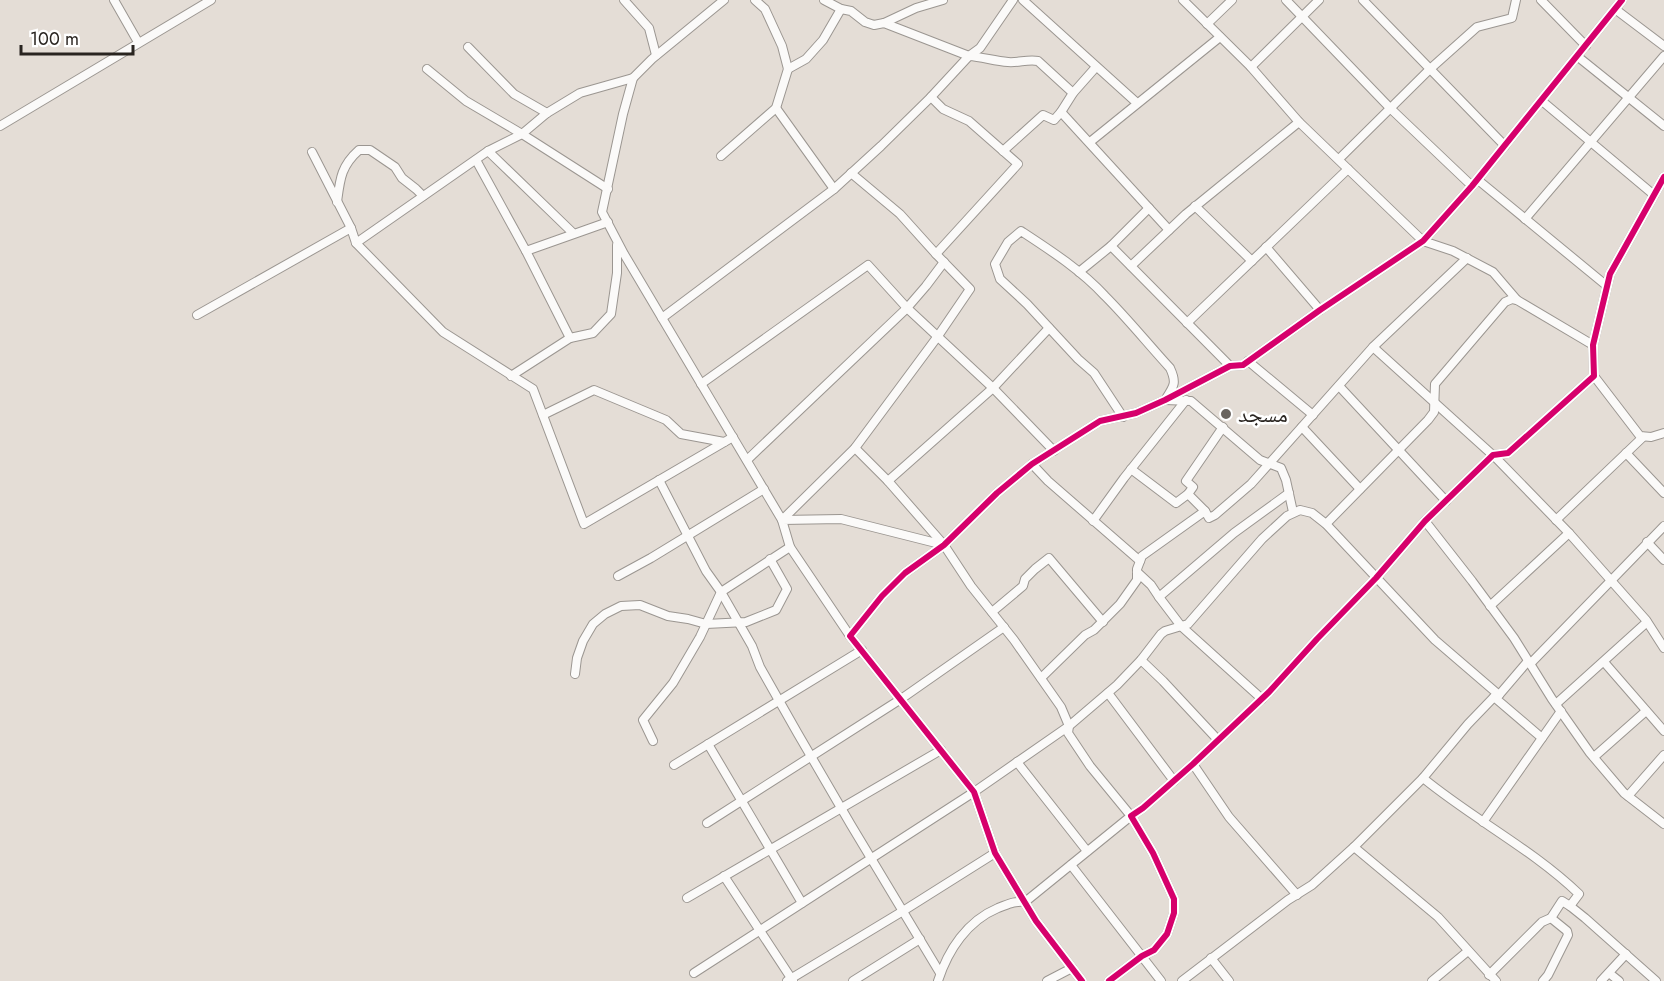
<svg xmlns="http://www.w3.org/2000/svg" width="1664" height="981" font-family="Jost,'Noto Naskh Arabic',sans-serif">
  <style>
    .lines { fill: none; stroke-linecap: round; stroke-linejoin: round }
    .minor-casing { stroke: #9b9691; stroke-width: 10 }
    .minor { stroke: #fbfaf9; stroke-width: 8 }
    .cycleway-casing { stroke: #fff; stroke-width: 10 }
    .cycleway { stroke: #d6006c; stroke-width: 6 }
    .poi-dot { fill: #6a6560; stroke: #fff; stroke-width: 2 }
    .labels { text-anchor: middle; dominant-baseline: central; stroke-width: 5; stroke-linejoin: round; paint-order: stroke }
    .poi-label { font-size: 22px; fill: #292420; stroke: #fff; text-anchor: start }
  </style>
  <rect width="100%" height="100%" fill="#e4ddd6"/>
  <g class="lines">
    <g class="minor-casing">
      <g id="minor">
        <path d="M114,0L138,42"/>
        <path d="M624,0L649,28L656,55"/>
        <path d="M824,0L841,9L851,11L865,22L874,25L884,23L969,56C982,57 995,61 1008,62C1018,63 1028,59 1038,61L1073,93"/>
        <path d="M1023,0L1137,103"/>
        <path d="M1183,0L1251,67L1299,122L1423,241L1453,251L1493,272L1517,300"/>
        <path d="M1286,0L1390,108L1472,186"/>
        <path d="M1363,0L1505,146"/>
        <path d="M1541,0L1586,46"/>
        <path d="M1615,9L1664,46"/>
        <path d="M884,23L916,8L943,0"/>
        <path d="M1207,24L1232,0"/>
        <path d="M468,47L514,94L547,113"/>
        <path d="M1577,56L1664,126"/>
        <path d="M1251,67L1319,0"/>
        <path d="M427,69L466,101L522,134L547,113L580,93L633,78L652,59L724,0"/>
        <path d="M788,69L806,59L823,40L841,9"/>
        <path d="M633,78L623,114L602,212L624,254L782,520L855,448L938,336L970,289L936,254L900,214L851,173"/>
        <path d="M931,97L943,109L969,121L1018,164L936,254"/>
        <path d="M1542,101L1654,195"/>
        <path d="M776,108L834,189"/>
        <path d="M1061,112L1169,230"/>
        <path d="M0,126L211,0"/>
        <path d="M1090,142L1220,37"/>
        <path d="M488,151L574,234L526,251L608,222"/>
        <path d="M1003,151L1043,115L1054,120L1061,112L1073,93L1096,67"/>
        <path d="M312,152L351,228"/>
        <path d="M721,156L776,108L788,69L782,46L765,9L755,0"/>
        <path d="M1339,159L1430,69L1477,27L1512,18L1516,0"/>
        <path d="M476,160L526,251L570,338L593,333L611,314L617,273V245"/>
        <path d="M1478,180L1607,286"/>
        <path d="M337,202C340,179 341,166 359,150H370L395,167L402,178L416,189L423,196"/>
        <path d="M1195,206L1252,261"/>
        <path d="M1525,219L1664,56"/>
        <path d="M356,243L443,332L533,389L584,524L733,437"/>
        <path d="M1111,246L1230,366"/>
        <path d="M1266,247L1320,310"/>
        <path d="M1131,266L1186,214L1299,122"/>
        <path d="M1079,272L1111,246L1149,208"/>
        <path d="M197,315L351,228L356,243L488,151L522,134L608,189"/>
        <path d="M662,318L834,189L881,146L931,97L969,56L980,48L1013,0"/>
        <path d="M1187,323L1348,169"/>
        <path d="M1373,347L1496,458L1569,533L1646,620L1664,648"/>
        <path d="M1248,361L1313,415"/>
        <path d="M511,376L570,338"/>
        <path d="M1594,376L1640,436L1651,437L1664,433"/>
        <path d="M701,384L868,265L907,308L993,388L1054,451"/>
        <path d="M1339,386L1446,501"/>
        <path d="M543,415L594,390L666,420L681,434L724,442"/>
        <path d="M1123,417L1094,373L1078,359L1027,304L1000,279L995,264L1008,242L1021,231C1050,250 1081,270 1105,296C1128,319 1148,344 1170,368C1177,383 1174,386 1165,400L1191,401L1260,460L1281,468L1286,480L1293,512"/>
        <path d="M1302,427L1360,489"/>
        <path d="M855,448L888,481L944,545L971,586L1014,640L1061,707L1069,726L1068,733L1090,766L1131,816L1025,902C1013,901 1009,904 998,908C967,921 948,950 938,981"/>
        <path d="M1626,453L1664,493"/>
        <path d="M747,460L907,308L926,286L944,262"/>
        <path d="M1032,464L1048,481L1140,561"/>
        <path d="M1131,469L1176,503L1188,494"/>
        <path d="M659,480L706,571L721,592L752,646L760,667L798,734L851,825L940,973"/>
        <path d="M888,481L993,388L1049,328"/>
        <path d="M1205,511L1188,494L1193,487L1186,481L1223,427"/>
        <path d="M1556,520L1643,437"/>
        <path d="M1093,521L1124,478L1186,400"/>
        <path d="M1425,521L1472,581L1514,638L1552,699L1590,753L1624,793L1664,824"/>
        <path d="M1326,524L1428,420L1434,412L1435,384L1505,302L1512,299L1517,300L1593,345"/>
        <path d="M1647,542L1664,560"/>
        <path d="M1137,572L1151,585L1159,597L1234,533L1289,493"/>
        <path d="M618,576L651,558L764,489"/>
        <path d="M1159,597L1181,626L1262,699"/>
        <path d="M1490,606L1569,533"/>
        <path d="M992,612L1023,586L1025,579L1035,569L1049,558L1103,622"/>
        <path d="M850,636L790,547L782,520L841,519L944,545"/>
        <path d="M1141,660L1163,681L1218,740"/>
        <path d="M1604,662L1664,731"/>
        <path d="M1530,664L1664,526"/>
        <path d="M575,674L577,658L583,641L593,624L605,614L621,606L640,605L668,616L688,619L706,624L746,622L776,610L787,589L770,559"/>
        <path d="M1041,678L1085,635L1094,630L1120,604L1137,580V569L1142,556L1205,511L1209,518L1215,515L1251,484L1373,347L1467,258"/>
        <path d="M1108,693L1174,781"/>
        <path d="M1494,697L1542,738"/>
        <path d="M1556,704L1647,622"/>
        <path d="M653,741L643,720L673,683L700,637L721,592L790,547"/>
        <path d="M708,744L802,903"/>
        <path d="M1594,757L1646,711"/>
        <path d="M1017,762L1087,851"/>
        <path d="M1193,764L1229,817L1297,895"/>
        <path d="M674,765L862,650"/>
        <path d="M1423,778C1473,819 1532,849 1579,894L1570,906L1585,918L1656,981"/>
        <path d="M1628,796L1664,755"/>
        <path d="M1483,822L1561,711"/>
        <path d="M707,823L901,699L1004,627"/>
        <path d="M1354,847L1438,917L1496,981"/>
        <path d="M1071,865L1161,981"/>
        <path d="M724,876L793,981"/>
        <path d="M687,898L941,750"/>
        <path d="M1211,958L1229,981"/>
        <path d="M694,973L974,792L1069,726L1117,685L1141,660L1161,634L1165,631L1188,624L1262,539L1287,516L1300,510L1312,513L1326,524L1435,640L1499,695"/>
        <path d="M1609,973L1619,981"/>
        <path d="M1489,975L1542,922L1551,918L1562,901L1570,906"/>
        <path d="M787,981L903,911L995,853"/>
        <path d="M853,981L920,939"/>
        <path d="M1047,981L1072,968"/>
        <path d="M1082,981L1036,921L995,853L974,792L850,636L882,596L905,573L944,545L997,493L1032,464L1100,421L1136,413L1165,400L1230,366L1243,365L1320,310L1423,241L1472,186L1622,0"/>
        <path d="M1109,981L1142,956L1154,950L1167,934L1174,913V899L1153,853L1131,816L1143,808L1193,764L1269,692L1317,639L1376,578L1425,521L1493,455L1508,453L1594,376L1593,345L1610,274L1664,177"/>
        <path d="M1182,981L1288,900L1312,885L1354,847L1423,778L1468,724L1494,697L1499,695L1528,661"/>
        <path d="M1432,981L1468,951"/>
        <path d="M1543,981L1548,975L1568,935L1567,931L1551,918"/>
        <path d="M1601,981L1626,954"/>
      </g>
    </g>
    <use href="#minor" class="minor"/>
    <g class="cycleway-casing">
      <g id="cycleway">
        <path d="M1082,981L1036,921L995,853L974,792L850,636L882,596L905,573L944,545L997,493L1032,464L1100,421L1136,413L1165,400L1230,366L1243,365L1320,310L1423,241L1472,186L1622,0"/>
        <path d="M1109,981L1142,956L1154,950L1167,934L1174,913V899L1153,853L1131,816L1143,808L1193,764L1269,692L1317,639L1376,578L1425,521L1493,455L1508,453L1594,376L1593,345L1610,274L1664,177"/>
      </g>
    </g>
    <use href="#cycleway" class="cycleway"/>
  </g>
  <circle class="poi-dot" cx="1226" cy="414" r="6"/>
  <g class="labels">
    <g class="poi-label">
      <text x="1238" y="414">مسجد</text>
    </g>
  </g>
  <path d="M21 45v9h112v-9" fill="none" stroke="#292420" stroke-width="3"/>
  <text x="30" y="45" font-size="18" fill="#292420" stroke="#ffffff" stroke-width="4.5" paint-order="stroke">100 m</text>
</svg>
